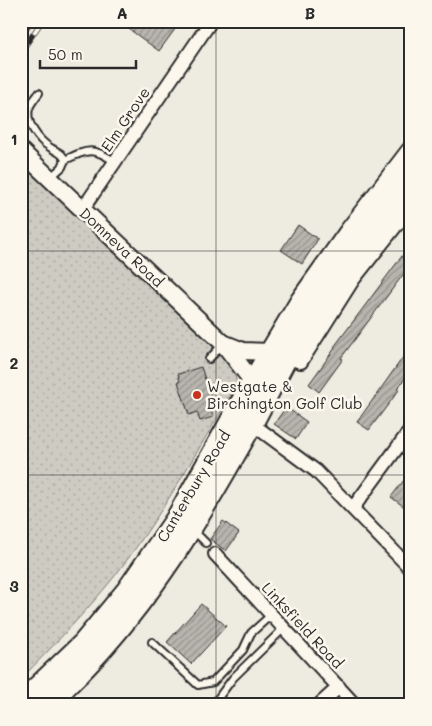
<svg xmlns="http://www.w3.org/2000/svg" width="432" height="726" font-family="Mali,sans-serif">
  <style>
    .grass { fill: url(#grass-dots); stroke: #7c7b76 }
    .building { fill: url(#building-hatch); stroke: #2b2b2b }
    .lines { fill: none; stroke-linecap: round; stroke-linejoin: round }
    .service-casing { stroke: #2b2b2b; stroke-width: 10 }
    .minor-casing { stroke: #2b2b2b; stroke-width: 16 }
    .tertiary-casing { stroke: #2b2b2b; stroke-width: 20 }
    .trunk-casing { stroke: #2b2b2b; stroke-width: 25 }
    .service { stroke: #fbf7ec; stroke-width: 6 }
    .minor { stroke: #fbf7ec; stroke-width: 12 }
    .tertiary { stroke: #fbf7ec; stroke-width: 16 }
    .trunk { stroke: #fbf7ec; stroke-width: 21 }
    .rail-casing { stroke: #2b2b2b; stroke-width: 5.5 }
    .rail { stroke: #fbf7ec; stroke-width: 4; stroke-dasharray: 11; stroke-linecap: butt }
    .grid { fill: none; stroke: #2b2b2b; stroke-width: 1; stroke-opacity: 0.55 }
    .poi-dot { fill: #c8321e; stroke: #fbf7ec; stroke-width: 2 }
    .labels { text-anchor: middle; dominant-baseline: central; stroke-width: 5; stroke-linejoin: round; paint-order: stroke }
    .street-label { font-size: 15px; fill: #2b2b2b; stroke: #fbf7ec }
    .poi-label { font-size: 15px; fill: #2b2b2b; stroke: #fbf7ec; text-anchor: start }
    .neatline { fill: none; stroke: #2b2b2b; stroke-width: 2 }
    .grid-label { font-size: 16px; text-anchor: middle; font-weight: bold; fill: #2b2b2b }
  </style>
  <defs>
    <pattern id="grass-dots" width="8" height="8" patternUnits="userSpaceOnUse" patternTransform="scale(1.25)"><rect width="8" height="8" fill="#cecbc2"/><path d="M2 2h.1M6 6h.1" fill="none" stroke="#b1aea7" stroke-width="1.8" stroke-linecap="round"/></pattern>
    <pattern id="building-hatch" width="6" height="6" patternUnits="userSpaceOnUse" patternTransform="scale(1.25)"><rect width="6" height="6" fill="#b8b5ae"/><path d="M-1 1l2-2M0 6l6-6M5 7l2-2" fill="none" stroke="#96938e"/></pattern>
  </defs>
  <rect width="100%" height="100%" fill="#eeebe0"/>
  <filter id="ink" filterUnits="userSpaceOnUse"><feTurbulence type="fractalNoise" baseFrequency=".02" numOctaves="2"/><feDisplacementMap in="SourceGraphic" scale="10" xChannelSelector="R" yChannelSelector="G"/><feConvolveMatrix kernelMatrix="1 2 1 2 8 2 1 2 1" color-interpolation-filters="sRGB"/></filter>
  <g filter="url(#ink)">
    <path class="grass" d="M21,162L233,364L237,385C197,450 161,518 114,577C85,613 53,646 21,679Z"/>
    <g class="building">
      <path d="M118,21H181L159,51Z"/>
      <path d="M298,225L318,239L302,264L281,250Z"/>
      <path d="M411,244V264L341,358L343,359L319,392L309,384L335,348L334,347Z"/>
      <path d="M411,346V370L397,389L399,390L369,430L357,422Z"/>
      <path d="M201,367L215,409L211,410L213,417L200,421L197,412L189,415L178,382L180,381L178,374Z"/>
      <path d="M286,407L307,422L296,439L274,424Z"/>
      <path d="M411,471V512L391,497Z"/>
      <path d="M223,521L239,533L226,551L210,539Z"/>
      <path d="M201,604L226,626L191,664L167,642Z"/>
    </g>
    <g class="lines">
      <g class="service-casing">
        <g id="service">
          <path d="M39,93C36,97 32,102 30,106C23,121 39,141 51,148C57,152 63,153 65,160L62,167L51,177"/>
          <path d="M65,160C88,149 94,147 115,162"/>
          <path d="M209,359L223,344"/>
          <path d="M194,531L206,543"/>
          <path d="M152,642L198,685L213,682L243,650L251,633L271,615"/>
          <path d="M213,705L233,678L284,628"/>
        </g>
      </g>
      <g class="minor-casing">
        <g id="minor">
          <path d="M82,210L211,21"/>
          <path d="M287,358L301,362L353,280L411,207"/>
          <path d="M251,423L316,471L411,569"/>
          <path d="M353,508L411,429"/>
          <path d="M215,554L355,705"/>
          <path d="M319,705L339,687"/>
        </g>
      </g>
      <g class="tertiary-casing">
        <g id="tertiary">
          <path d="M21,151L223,343L253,382"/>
          <path d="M223,343L243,351L271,352"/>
        </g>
      </g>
      <g class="trunk-casing">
        <g id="trunk">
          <path d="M21,703L84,643L127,591L176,520L253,382L302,300L351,231L411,153"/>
          <path d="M46,705C58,695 68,683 79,673C151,599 201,515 251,425C263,403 274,380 286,358C323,296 367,239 411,182"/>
        </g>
      </g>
      <use href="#service" class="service"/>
      <use href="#minor" class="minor"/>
      <use href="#tertiary" class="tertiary"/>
      <use href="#trunk" class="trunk"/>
      <g class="rail-casing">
        <g id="rail">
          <path d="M21,36L31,21"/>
          <path d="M21,52L42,21"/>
        </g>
      </g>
      <use href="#rail" class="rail"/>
    </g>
  </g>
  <path class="grid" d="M216,21V705M21,251H411M21,475H411"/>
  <circle class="poi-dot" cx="197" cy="395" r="5"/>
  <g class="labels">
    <g class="street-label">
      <text transform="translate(125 119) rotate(-56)">Elm Grove</text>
      <text transform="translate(122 247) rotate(43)">Domneva Road</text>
      <text transform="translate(193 486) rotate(-59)">Canterbury Road</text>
      <text transform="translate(303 625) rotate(47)">Linksfield Road</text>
    </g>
    <g class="poi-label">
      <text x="207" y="386">Westgate &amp;<tspan x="207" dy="17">Birchington Golf Club</tspan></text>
    </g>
  </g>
  <rect width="432" height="726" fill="none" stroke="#fbf7ec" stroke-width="55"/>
  <path d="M40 60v8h96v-8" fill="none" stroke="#2b2b2b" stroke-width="2.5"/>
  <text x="48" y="60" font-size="15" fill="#2b2b2b" stroke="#fbf7ec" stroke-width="4" paint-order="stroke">50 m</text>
  <rect x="28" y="28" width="376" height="670" class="neatline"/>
  <g class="grid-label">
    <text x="122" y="19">A</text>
    <text x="310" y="19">B</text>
    <text x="14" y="145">1</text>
    <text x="14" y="369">2</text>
    <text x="14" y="592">3</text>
  </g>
</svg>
